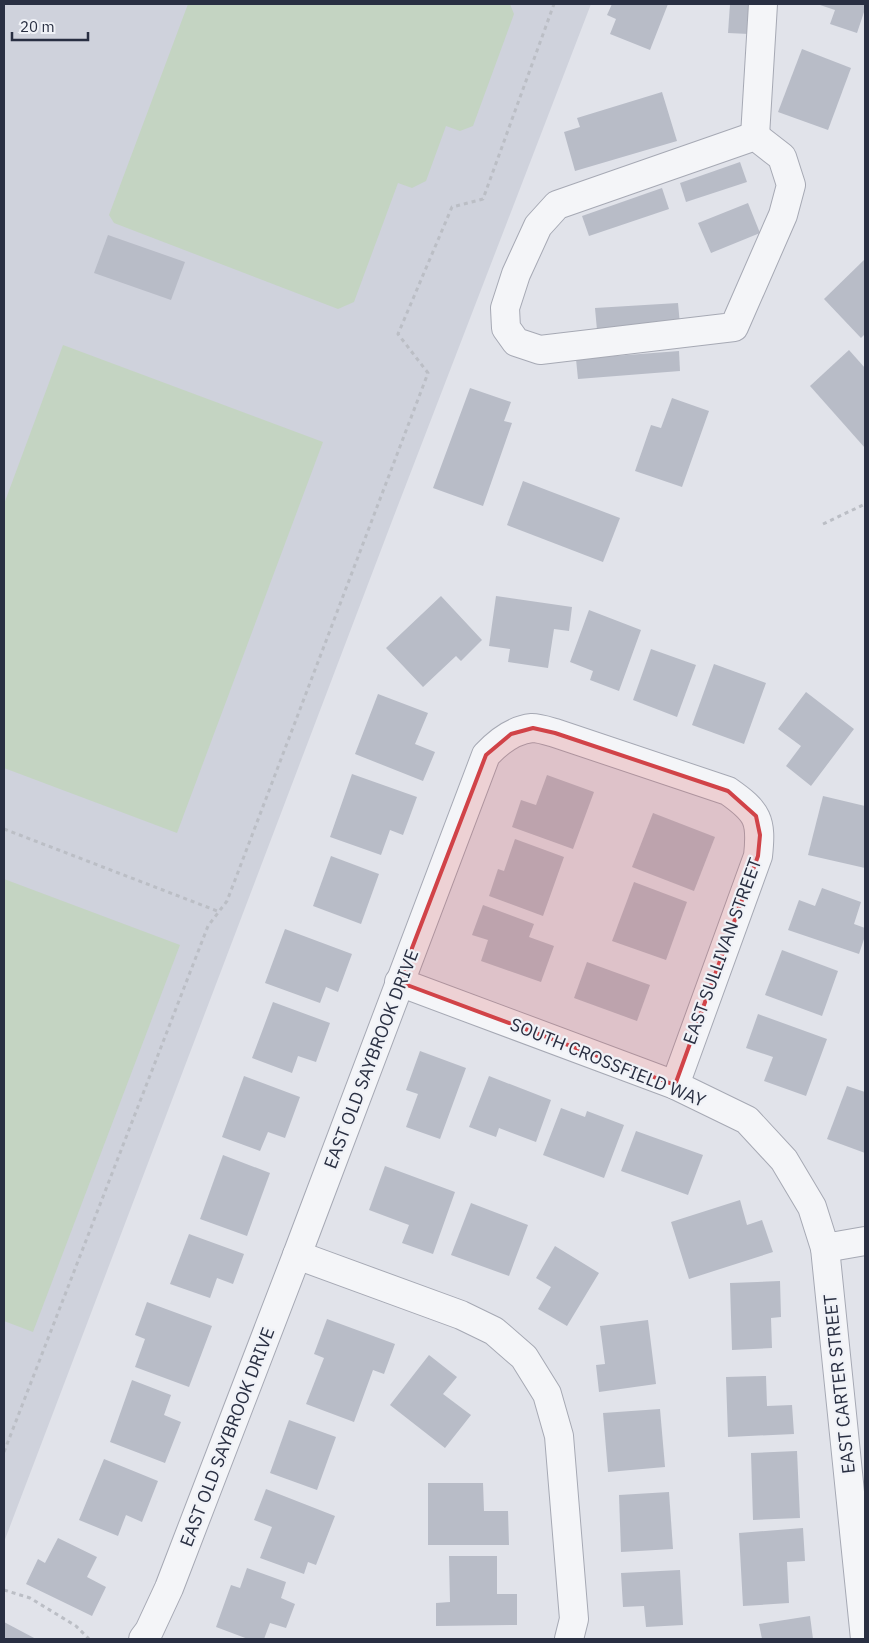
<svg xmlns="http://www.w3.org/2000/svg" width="869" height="1643" font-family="'IBM Plex Sans',sans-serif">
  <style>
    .built { fill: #cfd2dc }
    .green { fill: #c4d4c2 }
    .building { fill: #b8bcc7 }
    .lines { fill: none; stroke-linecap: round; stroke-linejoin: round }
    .minor-casing { stroke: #a6a9b4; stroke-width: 30 }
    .path { stroke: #bbbec5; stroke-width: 3; stroke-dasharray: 4 4; stroke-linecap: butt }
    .minor { stroke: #f4f5f8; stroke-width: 28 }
    .marked { fill: #d14348; fill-opacity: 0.2; stroke: #d14348; stroke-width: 4; stroke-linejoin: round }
    .labels { text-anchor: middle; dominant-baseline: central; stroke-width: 4.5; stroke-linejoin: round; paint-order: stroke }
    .street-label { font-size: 18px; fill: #292f42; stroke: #f0f2f7 }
  </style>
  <rect width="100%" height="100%" fill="#e1e3ea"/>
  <path class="built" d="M4,4H591L392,521L4,1542Z"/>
  <g class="green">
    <path d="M188,4H510L514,14L473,126L460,131L446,126L426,181L412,188L398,183L354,302L338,309L114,223L109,215Z"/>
    <path d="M63,345L323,442L177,833L4,768V504Z"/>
    <path d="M4,879L180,945L33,1332L4,1321Z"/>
  </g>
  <g class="building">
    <path d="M612,4H668L650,50L610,34L616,19L607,15Z"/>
    <path d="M730,4H750L749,34L728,33Z"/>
    <path d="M817,4H865V9L857,33L830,24L835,10Z"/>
    <path d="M802,49L851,68L828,130L778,112Z"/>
    <path d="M662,92L677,141L575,171L564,132L580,127L577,118Z"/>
    <path d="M740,162L747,182L686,202L680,183Z"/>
    <path d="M662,188L669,209L589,236L582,216Z"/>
    <path d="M748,203L760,233L711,253L698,223Z"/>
    <path d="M108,235L185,262L171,300L94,273Z"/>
    <path d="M865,259V334L861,338L824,299Z"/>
    <path d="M678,303L680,325L597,330L595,308Z"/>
    <path d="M849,350L865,368V448L810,386Z"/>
    <path d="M679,351L680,371L578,379L576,359Z"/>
    <path d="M470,388L511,402L504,421L512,423L483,506L433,488Z"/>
    <path d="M672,398L709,411L682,487L635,471L651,425L661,428Z"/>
    <path d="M523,481L620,518L603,562L507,525Z"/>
    <path d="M441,596L482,640L461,661L456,656L423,687L386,648Z"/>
    <path d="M496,596L572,607L569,631L554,629L548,668L508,662L510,649L489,646Z"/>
    <path d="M589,610L641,630L619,691L590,680L593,671L570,662Z"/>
    <path d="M651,649L696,665L677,717L633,700Z"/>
    <path d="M714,664L766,683L744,744L692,725Z"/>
    <path d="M806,692L854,729L811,786L786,766L801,746L778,729Z"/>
    <path d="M378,694L428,713L415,744L435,752L423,781L355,754Z"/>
    <path d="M352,774L417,797L403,835L390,830L381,855L330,837Z"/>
    <path d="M547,775L594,792L573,849L512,827L521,800L536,805Z"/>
    <path d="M823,796L865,806V868L808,855Z"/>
    <path d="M653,813L715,837L694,891L632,867Z"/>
    <path d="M515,839L564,857L543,916L489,896L498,869L504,871Z"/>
    <path d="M331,856L379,874L361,924L313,906Z"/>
    <path d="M634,882L687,902L666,960L612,941Z"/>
    <path d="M822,888L861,902L854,924L865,928V936L859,954L788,930L799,900L815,906Z"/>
    <path d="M483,905L534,924L529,937L554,946L541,982L481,961L488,940L472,935Z"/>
    <path d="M285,929L352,954L338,992L326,987L320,1003L265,983Z"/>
    <path d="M782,950L838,971L822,1016L765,995Z"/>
    <path d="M587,962L650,985L637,1021L574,998Z"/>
    <path d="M273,1002L330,1023L316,1062L298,1056L292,1073L252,1058Z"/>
    <path d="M758,1014L827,1039L806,1096L764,1081L773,1057L746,1048Z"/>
    <path d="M420,1051L466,1068L440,1139L406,1127L418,1094L406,1090Z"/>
    <path d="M244,1076L300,1097L285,1138L268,1132L260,1151L222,1137Z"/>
    <path d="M489,1076L551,1100L536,1142L499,1128L496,1137L469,1127Z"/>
    <path d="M847,1086L865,1092V1153L827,1139Z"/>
    <path d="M561,1108L585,1117L587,1111L624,1125L604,1178L543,1155Z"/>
    <path d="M636,1131L703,1155L688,1195L621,1171Z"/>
    <path d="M223,1155L270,1173L247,1236L200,1219Z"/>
    <path d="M385,1166L455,1192L433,1254L402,1243L409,1225L369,1210Z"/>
    <path d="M740,1200L747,1225L762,1220L773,1252L689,1279L671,1222Z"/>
    <path d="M471,1203L528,1225L509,1276L451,1255Z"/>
    <path d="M189,1234L244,1254L233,1284L217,1278L210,1298L170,1284Z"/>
    <path d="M555,1246L599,1273L567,1326L538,1309L551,1287L536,1278Z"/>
    <path d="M780,1281L781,1317L771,1318L772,1348L732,1350L730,1283Z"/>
    <path d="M147,1302L212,1326L189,1387L135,1367L145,1339L135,1335Z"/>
    <path d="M327,1319L395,1344L384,1374L373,1370L354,1422L306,1404L324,1358L314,1354Z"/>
    <path d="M648,1320L656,1384L599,1392L596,1365L605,1364L600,1326Z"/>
    <path d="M429,1355L457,1377L443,1394L471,1415L445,1448L390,1405Z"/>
    <path d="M766,1376L767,1406L792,1405L794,1434L728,1437L726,1377Z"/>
    <path d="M132,1380L171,1395L164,1415L181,1422L165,1463L110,1442Z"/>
    <path d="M660,1409L665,1467L608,1472L603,1413Z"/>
    <path d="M289,1420L336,1437L317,1490L270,1473Z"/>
    <path d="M797,1451L800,1518L753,1520L751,1453Z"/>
    <path d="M104,1459L158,1481L142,1522L126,1515L118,1536L79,1520Z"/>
    <path d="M428,1483H483L484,1511H508L509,1545H428Z"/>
    <path d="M266,1489L335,1516L316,1565L308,1562L304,1574L260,1558L272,1527L254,1520Z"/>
    <path d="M669,1492L673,1549L621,1552L619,1495Z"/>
    <path d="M803,1528L805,1561L787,1562L789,1603L743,1606L739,1533Z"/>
    <path d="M58,1538L97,1557L87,1577L106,1587L92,1616L26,1584L38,1559L45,1563Z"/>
    <path d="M449,1556H497V1594H517V1625L436,1626V1603L450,1602Z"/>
    <path d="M247,1568L286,1582L281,1598L295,1604L286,1628L270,1623L264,1639H248L216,1627L231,1585L240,1588Z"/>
    <path d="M680,1570L683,1625L646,1627L644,1606L623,1607L621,1573Z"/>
    <path d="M810,1616L813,1639H762L759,1624Z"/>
    <path d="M4,1622L36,1639H4Z"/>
  </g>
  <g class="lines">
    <g class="minor-casing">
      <g id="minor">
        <path d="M755,136L782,157L791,185L783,215L734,327L540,350L516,342L506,328L505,308L516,274L538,226L557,205Z"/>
        <path d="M755,136L763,4"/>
        <path d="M399,982L675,1085L747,1120L784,1160L812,1207L825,1248L865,1241"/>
        <path d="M825,1248L865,1639"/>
        <path d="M297,1255L461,1315L494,1331L524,1357L547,1394L559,1436L574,1619L569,1639"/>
        <path d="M143,1639L149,1631L169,1588L297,1255L486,755C498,742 513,730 532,728C539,728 548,731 555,733L728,791C758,812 762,820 758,856L675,1085"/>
      </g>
    </g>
    <g class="path">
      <path d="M823,524L865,504"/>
      <path d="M4,829L220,912"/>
      <path d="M4,1452L208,926L227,901L428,373L398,334L452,207L483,199L554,4"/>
      <path d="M4,1590L30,1598L76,1626L89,1639"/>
    </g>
    <use href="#minor" class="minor"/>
  </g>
  <path class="marked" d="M533,728L555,733L728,791L756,816L760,835L758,856L675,1085L399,982L486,755L511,734Z"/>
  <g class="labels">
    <g class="street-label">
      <text transform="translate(722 951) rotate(-70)">EAST SULLIVAN STREET</text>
      <text transform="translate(371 1059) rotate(-69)">EAST OLD SAYBROOK DRIVE</text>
      <text transform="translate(608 1062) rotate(22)">SOUTH CROSSFIELD WAY</text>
      <text transform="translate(839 1384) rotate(-96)">EAST CARTER STREET</text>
      <text transform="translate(227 1437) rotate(-69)">EAST OLD SAYBROOK DRIVE</text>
    </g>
  </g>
  <rect width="869" height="1643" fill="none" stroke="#292f42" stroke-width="10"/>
  <path d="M12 32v8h76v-8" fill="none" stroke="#292f42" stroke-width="2.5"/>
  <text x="20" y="32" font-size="15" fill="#292f42" stroke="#f0f2f7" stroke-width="4" paint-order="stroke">20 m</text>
</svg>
